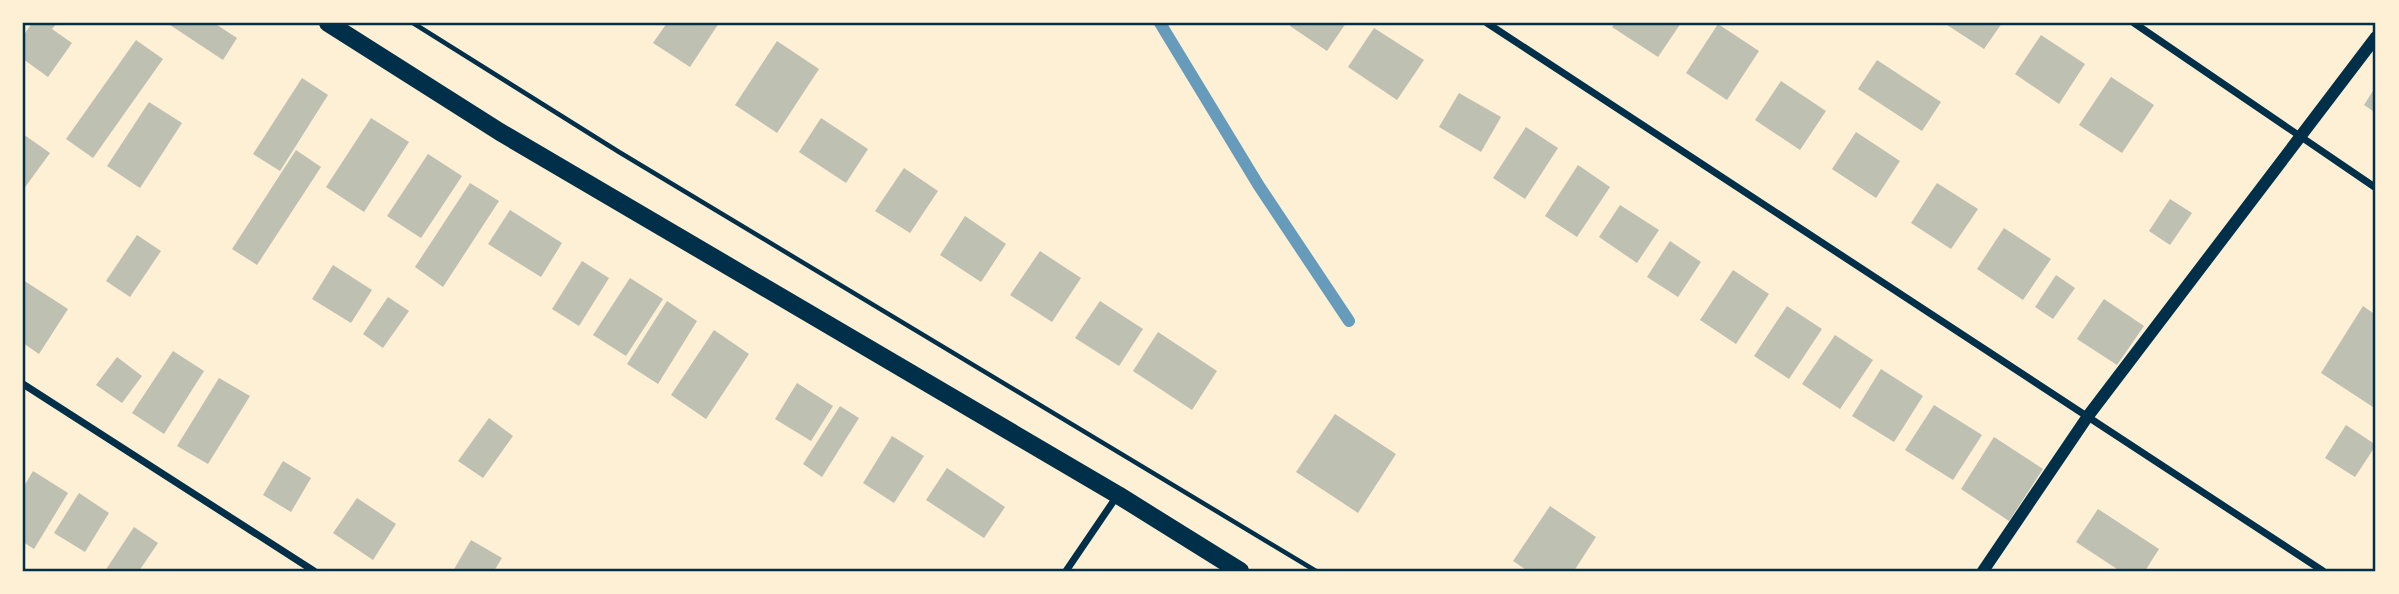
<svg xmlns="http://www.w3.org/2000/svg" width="2399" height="594" font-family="Barlow,sans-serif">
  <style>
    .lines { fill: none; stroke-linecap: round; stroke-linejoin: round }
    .stream { stroke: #669bbc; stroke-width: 12 }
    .building { fill: #bec0b2 }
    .path { stroke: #003049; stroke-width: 4.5 }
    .minor { stroke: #003049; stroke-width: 7 }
    .tertiary { stroke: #003049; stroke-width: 12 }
    .primary { stroke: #003049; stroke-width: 18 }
    .neatline { fill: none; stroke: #003049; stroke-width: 2.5 }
  </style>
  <rect width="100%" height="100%" fill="#fdf0d5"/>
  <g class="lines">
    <path class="stream" d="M1160,23L1259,186L1349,321"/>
  </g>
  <g class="building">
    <path d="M32,23H57L52,29L72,43L48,77L23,59V36Z"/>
    <path d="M167,23H214L237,38L223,60Z"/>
    <path d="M667,23H719L690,67L653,43Z"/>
    <path d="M1292,23H1346L1327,51L1290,26Z"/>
    <path d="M1615,23H1681L1658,57L1612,27Z"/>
    <path d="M1944,23H2002L1984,49Z"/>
    <path d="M1718,24L1759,51L1727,100L1686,73Z"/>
    <path d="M1374,28L1424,60L1397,100L1348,67Z"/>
    <path d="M2041,35L2085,64L2059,104L2015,74Z"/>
    <path d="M136,40L163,59L93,158L66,139Z"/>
    <path d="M777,41L819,69L777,133L735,105Z"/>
    <path d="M1877,60L1941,102L1922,131L1858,89Z"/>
    <path d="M2111,77L2154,105L2122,153L2079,125Z"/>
    <path d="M302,78L328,95L280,171L253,154Z"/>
    <path d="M1781,81L1826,111L1800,150L1755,120Z"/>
    <path d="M2376,86V113L2364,105Z"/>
    <path d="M1459,93L1501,117L1481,152L1439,127Z"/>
    <path d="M149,102L182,123L140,188L107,166Z"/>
    <path d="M371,118L409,142L364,212L326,187Z"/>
    <path d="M821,118L868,149L846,183L799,152Z"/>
    <path d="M1526,127L1558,148L1525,199L1493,178Z"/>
    <path d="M1856,132L1900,161L1876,198L1832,169Z"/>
    <path d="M23,134L50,153L23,190Z"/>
    <path d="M296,150L321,167L257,265L232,249Z"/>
    <path d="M428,154L462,176L421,238L387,216Z"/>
    <path d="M1578,165L1610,187L1577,237L1545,216Z"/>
    <path d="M904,168L938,191L910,233L875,211Z"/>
    <path d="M470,183L499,201L443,287L415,267Z"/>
    <path d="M1937,183L1978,209L1951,249L1911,223Z"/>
    <path d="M2170,199L2192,213L2170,245L2149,231Z"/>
    <path d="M1620,205L1659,230L1637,263L1599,237Z"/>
    <path d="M510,210L562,243L541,277L488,244Z"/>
    <path d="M965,216L1006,244L981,282L940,255Z"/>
    <path d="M2004,228L2051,259L2023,300L1977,269Z"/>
    <path d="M137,235L161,251L130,297L106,281Z"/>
    <path d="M1670,241L1701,262L1678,297L1647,277Z"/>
    <path d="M1040,251L1081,278L1052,322L1010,295Z"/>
    <path d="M582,261L609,278L579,326L552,309Z"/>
    <path d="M333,265L372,290L351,323L312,299Z"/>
    <path d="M1733,270L1769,294L1736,344L1700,320Z"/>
    <path d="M2056,275L2075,288L2053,319L2035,307Z"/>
    <path d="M630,278L663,299L626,356L593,335Z"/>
    <path d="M23,280L68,309L39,354L23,343Z"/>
    <path d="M388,297L409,311L383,348L363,334Z"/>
    <path d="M2104,299L2144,326L2117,365L2077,339Z"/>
    <path d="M667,301L697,321L658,384L627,364Z"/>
    <path d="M1100,301L1143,329L1119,366L1075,338Z"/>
    <path d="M1787,306L1822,329L1789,379L1754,356Z"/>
    <path d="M2363,306L2376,315V409L2321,373Z"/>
    <path d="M714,330L749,354L706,419L671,395Z"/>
    <path d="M1158,332L1217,371L1192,410L1133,371Z"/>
    <path d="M1835,335L1873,360L1840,409L1802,384Z"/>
    <path d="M173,351L204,371L164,434L132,413Z"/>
    <path d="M117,357L142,376L122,403L96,385Z"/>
    <path d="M1881,369L1923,396L1894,442L1852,416Z"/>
    <path d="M219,378L250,396L208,464L177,446Z"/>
    <path d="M797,383L833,406L811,441L775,419Z"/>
    <path d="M1934,405L1982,435L1953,480L1905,450Z"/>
    <path d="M840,406L859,418L822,477L803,464Z"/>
    <path d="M1335,414L1396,454L1358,513L1296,472Z"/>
    <path d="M489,418L513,436L483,478L458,461Z"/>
    <path d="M2346,425L2376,445L2355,477L2325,458Z"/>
    <path d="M892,436L924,456L894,503L863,483Z"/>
    <path d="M1994,437L2043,469L2009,521L1961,489Z"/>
    <path d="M283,461L311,478L291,512L263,495Z"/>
    <path d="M947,468L1005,507L984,538L926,500Z"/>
    <path d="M33,471L68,493L34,549L23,542V488Z"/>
    <path d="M79,493L109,513L85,552L54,533Z"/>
    <path d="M357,498L396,524L373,560L333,533Z"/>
    <path d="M1550,506L1596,537L1574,571H1528L1513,561Z"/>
    <path d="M2098,509L2159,549L2145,571H2120L2076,542Z"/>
    <path d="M134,527L158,543L139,571H105Z"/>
    <path d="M471,540L502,558L494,571H453Z"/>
  </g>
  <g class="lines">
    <path class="path" d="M413,23L619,152L1316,571"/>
    <g class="minor">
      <path d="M1487,23L2323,571"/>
      <path d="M2134,23L2376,188"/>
      <path d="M23,384L314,571"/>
      <path d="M1066,571L1117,496"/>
    </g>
    <path class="tertiary" d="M1983,571L2088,416L2376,37"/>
    <path class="primary" d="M328,23L500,132L1118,495L1240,571"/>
  </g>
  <rect width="2399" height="594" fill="none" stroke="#fdf0d5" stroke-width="49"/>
  <rect x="24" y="24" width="2350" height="546" class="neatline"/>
</svg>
